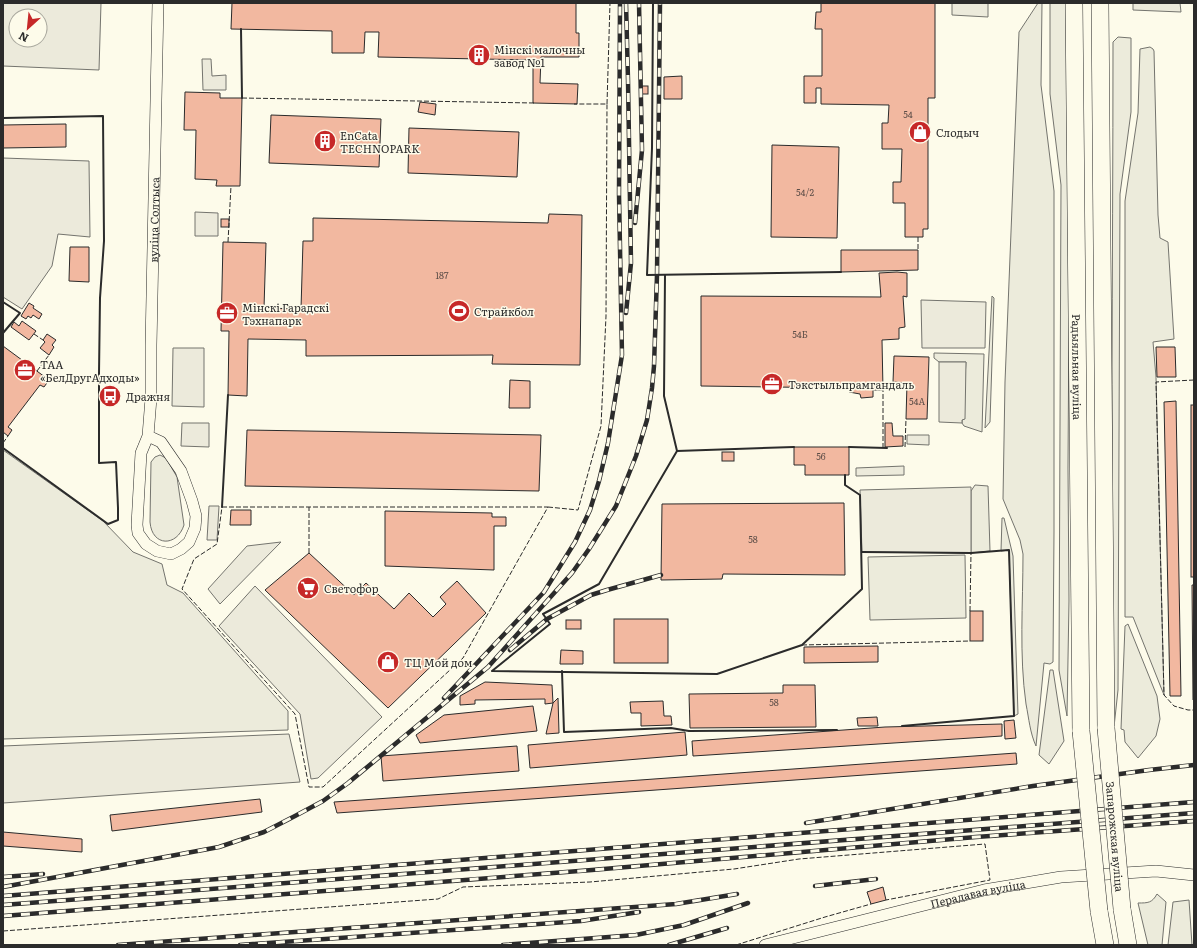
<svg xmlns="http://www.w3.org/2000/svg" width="1197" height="948" font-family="Literata,serif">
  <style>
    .green { fill: #ecebdb; stroke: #74746e }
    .parking { fill: #eceadb; stroke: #74746e; fill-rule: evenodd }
    .building { fill: #f2b8a0; stroke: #2b2b2b }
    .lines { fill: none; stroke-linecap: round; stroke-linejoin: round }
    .minor-casing { stroke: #2b2b2b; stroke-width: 12 }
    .primary-casing { stroke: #2b2b2b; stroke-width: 18 }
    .minor { stroke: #fdfbea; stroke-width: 11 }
    .primary { stroke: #fdfbea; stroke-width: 17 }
    .rail-casing { stroke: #2b2b2b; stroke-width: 4.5 }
    .rail { stroke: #fdfbea; stroke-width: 3; stroke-dasharray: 9; stroke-linecap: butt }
    .primary-bridge-casing { stroke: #2b2b2b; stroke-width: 18; stroke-linecap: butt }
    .primary-bridge { stroke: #fdfbea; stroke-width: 17 }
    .fence { stroke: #2b2b2b; stroke-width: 1; stroke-dasharray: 5 2; stroke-linecap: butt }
    .wall { stroke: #2b2b2b; stroke-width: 2 }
    .labels { text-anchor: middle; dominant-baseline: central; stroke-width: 3; stroke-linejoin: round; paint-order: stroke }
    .number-label { font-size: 9px; fill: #5d4e48 }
    .poi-label { font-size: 11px; fill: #2b2b2b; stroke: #fdfbea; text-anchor: start }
    .street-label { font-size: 11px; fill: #2b2b2b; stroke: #fdfbea }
  </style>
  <rect width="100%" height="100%" fill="#fdfbea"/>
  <g class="green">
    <path d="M1038,3H1042L1041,85L1054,191V532L1053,662L1050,664L1044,663L1036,746C1030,733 1029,719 1026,704C1019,655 1023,604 1023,554L1020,540L1003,499L1005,382L1019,32Z"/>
    <path d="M1050,3H1066L1069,307L1068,468L1069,601L1067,716L1059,670L1061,185L1050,94Z"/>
    <path d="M1118,37L1131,38V112L1120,194L1118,690L1114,727C1110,499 1113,270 1113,42Z"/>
    <path d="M1150,47L1153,49L1154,51L1158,215L1160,238L1168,242L1174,339L1153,342L1156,377L1164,695L1133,617H1125V201L1138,113L1140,49Z"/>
    <path d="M992,296L994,298L990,422L985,428Z"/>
    <path d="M934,353L984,354L982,432L964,426L962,423L966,362H939L934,358Z"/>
    <path d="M3,450L103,521L133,552L162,564L167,585L183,593L288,711V730L3,739Z"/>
    <path d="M160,455L166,458L177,477L184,525C177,547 152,547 150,522L151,462L155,457Z"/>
    <path d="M975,485L988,486L990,551L971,553V491Z"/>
    <path d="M1002,518H1004L1013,556L1018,714L1014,716L1009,550L1001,551Z"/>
    <path d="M965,555L966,618L870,620L868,557Z"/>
    <path d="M1128,624L1157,696L1160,719L1156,736L1138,758L1125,742L1124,730L1121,729L1125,626Z"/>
    <path d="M1050,670H1053L1064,741L1049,764L1039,755Z"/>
    <path d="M1157,894L1166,902L1162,945H1148L1138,903C1148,903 1152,903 1157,894Z"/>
    <path d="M1189,900L1192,945H1168L1173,902Z"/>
  </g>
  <g class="parking">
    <path d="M3,3H101L99,70L3,66ZM16,16H40V40H16Z"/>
    <path d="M952,3H988V17L952,15Z"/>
    <path d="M1133,3H1180L1181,12L1133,10Z"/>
    <path d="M202,59H211L212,76L226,75V90H203Z"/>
    <path d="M3,158L89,161L90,237L58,234L52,266L22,309L3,297Z"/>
    <path d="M195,212L218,213V236H195Z"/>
    <path d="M921,300L986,302L985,348H922Z"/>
    <path d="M173,348H204V407L172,406Z"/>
    <path d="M939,362H966L965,419L962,420V423L939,422Z"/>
    <path d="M182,423H209V447L181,446Z"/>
    <path d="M907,435H929V445L907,444Z"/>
    <path d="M904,466V475L856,476V468Z"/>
    <path d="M971,487V553L862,552L860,490Z"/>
    <path d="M209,506H219L217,540H207Z"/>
    <path d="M281,542L220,604L208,589L247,546Z"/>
    <path d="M255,586L382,717L318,778L311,779L300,714L219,626Z"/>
    <path d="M289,734L300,782L3,803V746Z"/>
  </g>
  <g class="building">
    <path d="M232,3H576V33H579V57H541L540,83L578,84L577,104L533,103V60L378,57L379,32H365L364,53H332V31L231,29Z"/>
    <path d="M821,3H935V98H928V229H923V237H905V203H893V182H901L902,149H882V123H888L889,105L821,104V88H816V103H804V76H822V29H815L816,12H821Z"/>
    <path d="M682,76V99H664V77Z"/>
    <rect x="642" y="86" width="6" height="8"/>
    <path d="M185,92L220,93V98H242L240,186H216L217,180L195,179L196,130H184Z"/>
    <path d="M420,102L436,104L435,115L418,112Z"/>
    <path d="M271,115L381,119L379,167L269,163Z"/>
    <path d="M66,124V147L3,148V125Z"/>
    <path d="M409,128L519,132L517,177L408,173Z"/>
    <path d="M772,145L839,147L837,238L771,237Z"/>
    <path d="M549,214L582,215L580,365L492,364L493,355L306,356V340L248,339L247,396L228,395L229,331H221L223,242L266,243L264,308L301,309L303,241H313V218L548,223Z"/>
    <rect x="221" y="219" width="8" height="8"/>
    <path d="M70,247H89V282L69,281Z"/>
    <path d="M841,250H918V270L841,272Z"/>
    <path d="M897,272L907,273V297L903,296L905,327L899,328V339L882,340L883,390H873V397L861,398L860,394L849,392L848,388L701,386V296L881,297L879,273Z"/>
    <path d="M29,303L34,306L33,308L42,314L39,319L33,315L31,318L28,316L26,319L21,316Z"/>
    <path d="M22,321L36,331L29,340L11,327L14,322L19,326Z"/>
    <path d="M47,334L56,340L52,345L54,347L49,355L40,348L45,342L43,340Z"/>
    <path d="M3,346L49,380L44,387L40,385L8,427L12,430L8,436L3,432Z"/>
    <path d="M1156,347H1175L1176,377H1157Z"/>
    <path d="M894,356L929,357L927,419H906L907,383L893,382Z"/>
    <path d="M510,380L530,381V408H509Z"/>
    <path d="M1176,401L1181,696H1170L1164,402Z"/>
    <rect x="1191" y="405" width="3" height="172"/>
    <path d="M885,423H892L893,436H903V446L885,447Z"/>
    <path d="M247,430L541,435L539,491L245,486Z"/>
    <path d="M794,447H849V475H805V465H794Z"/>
    <rect x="722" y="452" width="12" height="9"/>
    <path d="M844,503L845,575L723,574L722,579L661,580L662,504Z"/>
    <path d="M231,510H251V525H230Z"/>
    <path d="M385,511L492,513V517H506V526H494V570L385,566Z"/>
    <path d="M309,553L354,595L366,583L394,609L409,593L433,617L446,604L440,597L457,581L486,613L388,708L265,590Z"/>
    <path d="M1192,585H1194V700H1193Z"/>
    <rect x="970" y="611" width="13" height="30"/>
    <rect x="614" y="619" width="54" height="44"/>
    <rect x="566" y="620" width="15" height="9"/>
    <path d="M878,646V662L804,663V647Z"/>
    <path d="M561,650L583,651V664H560Z"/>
    <path d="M485,682L552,685L553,703L545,704V699L475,700V704L460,705V696Z"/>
    <path d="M783,685H815L816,727L690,728L689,694L783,693Z"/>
    <path d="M558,698L559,733L546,734L553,703Z"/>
    <path d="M663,701L664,716H671L672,725L641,726V713H631L630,702Z"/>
    <path d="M533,706L537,731L420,743L416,735L444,715Z"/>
    <path d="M877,717L878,726H858L857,718Z"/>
    <path d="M1014,720L1016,738L1005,739L1004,721Z"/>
    <path d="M1002,724V736L693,756L692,741L885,727Z"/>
    <path d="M685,732L687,755L530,768L528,745Z"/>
    <path d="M517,746L519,771L383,781L381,756Z"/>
    <path d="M1016,753L1017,764L337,813L334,802Z"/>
    <path d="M260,799L262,812L112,831L110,815Z"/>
    <path d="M3,832L82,839V852L3,846Z"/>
    <path d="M883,887L886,900L871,904L867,892Z"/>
  </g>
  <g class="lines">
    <g class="minor-casing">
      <g id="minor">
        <path id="s1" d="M148,436L161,442L181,471L192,501L196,516L195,528L189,542L181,549L171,554L157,551L146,544L138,533L137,525L141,453L148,436L151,398V345L158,3"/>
        <path id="s2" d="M765,945L984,890L1061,877L1156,871L1194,875"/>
      </g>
    </g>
    <g class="primary-casing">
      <g id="primary">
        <path id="s3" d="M1074,3L1081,731"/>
        <path d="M1100,3L1106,728"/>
        <path d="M1122,909L1128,945"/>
        <path d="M1099,911L1105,945"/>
      </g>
    </g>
    <use href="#minor" class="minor"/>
    <use href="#primary" class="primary"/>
    <g class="rail-casing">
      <g id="rail">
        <path d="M626,3L628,80L631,263L626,313"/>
        <path d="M635,223L642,150L639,3"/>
        <path d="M510,650L547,619L591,595L607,590L661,575"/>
        <path d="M444,698L544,592L575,542L590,510L599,481L608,443L622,355L619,194L620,3"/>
        <path d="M806,823L1033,786L1149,770L1194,765"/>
        <path d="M3,877L43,874"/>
        <path d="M815,886L876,879"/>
        <path d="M3,887L219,847L264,832L295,816L323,801L348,783L488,667L572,573L589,549L616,506L636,456L647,420L652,388L654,366L657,275L660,3"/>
        <path d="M3,896L1194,802"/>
        <path d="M3,905L1194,813"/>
        <path d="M3,916L592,870L976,837L1194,821"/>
        <path d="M118,945L676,904L737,894"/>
        <path d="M240,945L581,921L639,912"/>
        <path d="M503,945L636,935L684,925L748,903"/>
        <path d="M669,945L727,928"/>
      </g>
    </g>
    <use href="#rail" class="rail"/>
    <g class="primary-bridge-casing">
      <g id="primary-bridge">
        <path id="s4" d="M1106,728L1122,909"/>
        <path d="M1081,731L1099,911"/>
      </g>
    </g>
    <use href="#primary-bridge" class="primary-bridge"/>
    <g class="fence">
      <path d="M242,98L534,103"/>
      <path d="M607,104L610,3"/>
      <path d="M918,237V250"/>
      <path d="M228,242L231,186"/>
      <path d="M34,334L43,340"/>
      <path d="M37,371L49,355"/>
      <path d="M1194,380L1156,382L1164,695L1174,706L1188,710H1194"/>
      <path d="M3,443L8,436"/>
      <path d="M905,447L906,419"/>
      <path d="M883,448V390"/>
      <path d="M222,507H548L463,658L323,787H309L295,714L182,589L194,559L217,544Z"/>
      <path d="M548,507L578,510L601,426L606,316L607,104H574"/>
      <path d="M309,553V507"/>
      <path d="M970,611L971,553"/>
      <path d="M802,645L970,641"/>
      <path d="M3,931L438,899L463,887L590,882L734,869L799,859L985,844L990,880L886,900"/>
      <path d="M736,945L825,917L871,904"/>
    </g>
    <g class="wall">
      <path d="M653,3L652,148L647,275L841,272"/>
      <path d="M241,29L242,98"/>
      <path d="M3,118L103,116L104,241L100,298L99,373V463L116,462L118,508V520L108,524L3,448"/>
      <path d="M665,275L664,396L677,451L794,447"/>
      <path d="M3,302L20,313L3,333"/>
      <path d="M849,447L887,448"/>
      <path d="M677,451L599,584L543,614L550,624L492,671L717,674L802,645L862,589L860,495L845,485V475"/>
      <path d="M222,507L228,395"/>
      <path d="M862,552L971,553L1009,550L1014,716L902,726"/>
      <path d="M562,671L564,732L671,728L689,731L837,730"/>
    </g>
  </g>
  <defs>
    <g id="building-disc" transform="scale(1.15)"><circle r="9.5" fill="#c62828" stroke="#fdfbea"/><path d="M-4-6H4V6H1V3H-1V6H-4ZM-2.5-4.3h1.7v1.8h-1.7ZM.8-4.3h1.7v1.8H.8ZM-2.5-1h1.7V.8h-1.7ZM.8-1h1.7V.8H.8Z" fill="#fff"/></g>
    <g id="shop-disc" transform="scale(1.15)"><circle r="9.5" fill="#c62828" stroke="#fdfbea"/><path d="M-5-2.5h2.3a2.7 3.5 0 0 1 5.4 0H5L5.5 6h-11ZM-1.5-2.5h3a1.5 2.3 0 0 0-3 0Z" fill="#fff"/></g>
    <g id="stadium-disc" transform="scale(1.15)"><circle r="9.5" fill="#c62828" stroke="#fdfbea"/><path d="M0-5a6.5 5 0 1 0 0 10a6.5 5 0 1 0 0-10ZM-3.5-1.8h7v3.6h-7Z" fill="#fff"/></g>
    <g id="office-disc" transform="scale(1.15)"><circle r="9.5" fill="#c62828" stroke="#fdfbea"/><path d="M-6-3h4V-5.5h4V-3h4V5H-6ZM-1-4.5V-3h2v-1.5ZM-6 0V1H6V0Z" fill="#fff"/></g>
    <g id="bus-disc" transform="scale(1.15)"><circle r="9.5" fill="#c62828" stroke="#fdfbea"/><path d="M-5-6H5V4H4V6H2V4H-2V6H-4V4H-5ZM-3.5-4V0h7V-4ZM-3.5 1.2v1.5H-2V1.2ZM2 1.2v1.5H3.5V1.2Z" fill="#fff"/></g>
    <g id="supermarket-disc" transform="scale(1.15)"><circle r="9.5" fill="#c62828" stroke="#fdfbea"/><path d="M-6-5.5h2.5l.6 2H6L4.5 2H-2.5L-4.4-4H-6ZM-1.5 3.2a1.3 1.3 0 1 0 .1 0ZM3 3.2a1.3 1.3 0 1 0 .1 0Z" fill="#fff"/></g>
  </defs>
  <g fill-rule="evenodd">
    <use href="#building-disc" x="479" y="55"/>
    <use href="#shop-disc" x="920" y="132"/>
    <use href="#building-disc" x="325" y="141"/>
    <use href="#stadium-disc" x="459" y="311"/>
    <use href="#office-disc" x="227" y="313"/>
    <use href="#office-disc" x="25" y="370"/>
    <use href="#office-disc" x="772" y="384"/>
    <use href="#bus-disc" x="110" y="396"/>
    <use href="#supermarket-disc" x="308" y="588"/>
    <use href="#shop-disc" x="388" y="662"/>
  </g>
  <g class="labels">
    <g class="number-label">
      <text x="908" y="114">54</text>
      <text x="805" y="192">54/2</text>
      <text x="442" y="275">187</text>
      <text x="800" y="334">54Б</text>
      <text x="917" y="401">54А</text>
      <text x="821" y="456">56</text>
      <text x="753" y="539">58</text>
      <text x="774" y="702">58</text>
    </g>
    <g class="poi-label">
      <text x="494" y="49">Мінскі малочны<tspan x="494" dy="13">завод №1</tspan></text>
      <text x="936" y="132">Слодыч</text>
      <text x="340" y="135">EnCata<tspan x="340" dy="13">TECHNOPARK</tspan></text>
      <text x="242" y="307">Мінскі Гарадскі<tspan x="242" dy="13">Тэхнапарк</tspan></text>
      <text x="474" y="311">Страйкбол</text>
      <text x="40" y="364">ТАА<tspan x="40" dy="13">«БелДругАдходы»</tspan></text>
      <text x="788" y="384">Тэкстыльпрамгандаль</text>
      <text x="126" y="396">Дражня</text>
      <text x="324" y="588">Светофор</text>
      <text x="404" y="662">ТЦ Мой дом</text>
    </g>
    <g class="street-label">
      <text stroke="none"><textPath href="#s1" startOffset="502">вуліца Солтыса</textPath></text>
      <text stroke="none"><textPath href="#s3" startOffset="364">Радыяльная вуліца</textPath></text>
      <text stroke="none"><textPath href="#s4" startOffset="109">Запарожская вуліца</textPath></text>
      <text stroke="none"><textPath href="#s2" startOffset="219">Перадавая вуліца</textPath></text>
    </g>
  </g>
  <rect width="1197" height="948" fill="none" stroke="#2b2b2b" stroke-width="8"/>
  <g transform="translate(28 28) rotate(207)"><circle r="19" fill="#fdfbea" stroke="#a9a89e"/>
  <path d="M0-3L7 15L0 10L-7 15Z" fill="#c62828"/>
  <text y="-6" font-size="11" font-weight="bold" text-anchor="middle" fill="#2b2b2b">N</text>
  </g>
</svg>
